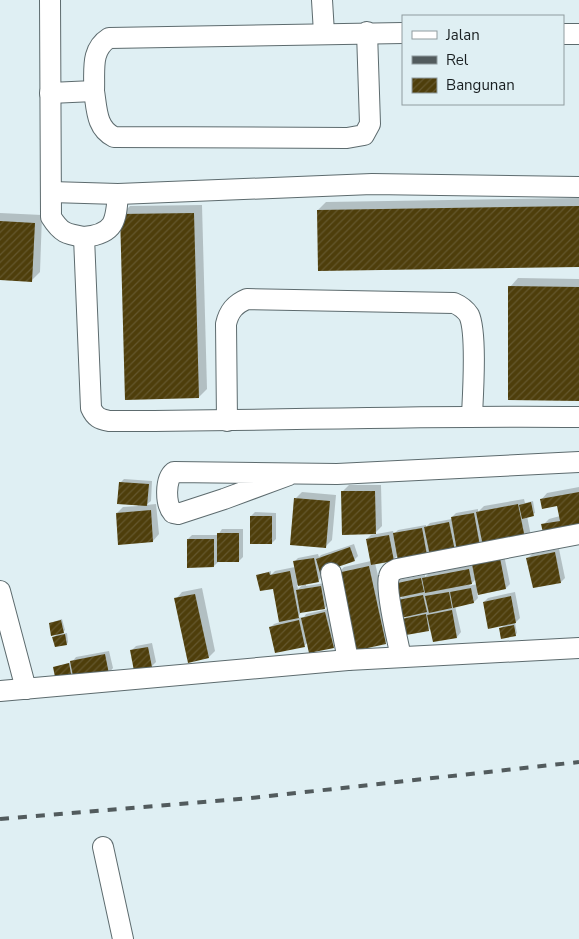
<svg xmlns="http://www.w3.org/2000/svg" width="579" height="939" font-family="'Nunito Sans',sans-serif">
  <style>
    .shadow { fill: #0003; fill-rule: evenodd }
    .building { fill: url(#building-hatch) }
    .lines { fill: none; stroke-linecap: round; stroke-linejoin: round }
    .minor-casing { stroke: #5d6b6e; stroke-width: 22 }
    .minor { stroke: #fff; stroke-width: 20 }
    .rail { stroke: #525b5d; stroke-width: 4; stroke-dasharray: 9 9; stroke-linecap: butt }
  </style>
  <defs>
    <pattern id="building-hatch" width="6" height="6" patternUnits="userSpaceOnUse" patternTransform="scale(1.25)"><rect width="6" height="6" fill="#4e3e0b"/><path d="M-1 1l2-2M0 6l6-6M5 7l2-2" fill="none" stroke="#64572e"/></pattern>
  </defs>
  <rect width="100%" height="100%" fill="#dfeff3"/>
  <g class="shadow">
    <path d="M579,198V266L318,210L326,202Z"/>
    <path d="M202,205L207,389L199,397L122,214L130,206Z"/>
    <path d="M0,213L42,215L40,272L32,280L0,279Z"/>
    <path d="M518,278L579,279V400L510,287Z"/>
    <path d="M124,479L152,481L151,501L146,505L156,504L159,534L153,541L117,513L123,507L138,506L120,483Z"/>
    <path d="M349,485H381L382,526L375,533L342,492Z"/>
    <path d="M579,487V529L543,525L549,519L560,516L558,505L541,500L547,493Z"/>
    <path d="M302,492L336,495L332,540L325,547L295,499Z"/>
    <path d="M524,499L525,503L533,501L535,513L527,516L531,536L483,541L480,545L454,550L430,551L427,554L398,555L394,559L375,563L392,636L385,643L338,573L344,567L371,561L367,539L371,535L393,531L394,534L398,530L426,525V527L430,523L452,519V517L456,513L478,509V512L484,506Z"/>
    <path d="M255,512L276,513V539L272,543L251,516Z"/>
    <path d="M222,529H243V557L239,561L218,562L214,566L188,539L192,535H218Z"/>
    <path d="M354,544L358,556L354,560L321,571L322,577L318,581L306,583V586L325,583L329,603L325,608L302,611L297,618L304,617L306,614L329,609L337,642L333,647L308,642L305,645L276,652L270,628L274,624L280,622L273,586L258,575L271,571V575L275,571L295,567L294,562L298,558L318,554L319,557L321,555ZM304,584L298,589L297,585Z"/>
    <path d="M559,549L565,578L561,582L528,558L532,554Z"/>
    <path d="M504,555L510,584L506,588L477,593L478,598L474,602L455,606L461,632L457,637L434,641L431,627L429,630L404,619L408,615L399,600L404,595L397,596L398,580L425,575V577L428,574L473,565ZM476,579L477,584L469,586Z"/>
    <path d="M202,588L215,651L209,657L176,599L182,592Z"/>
    <path d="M515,592L520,618L515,623L517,633L515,635L500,629L505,624L484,602L488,598Z"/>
    <path d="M62,619L65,630L61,634L67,633L68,642L67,644L54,637L58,633L50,623Z"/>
    <path d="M152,643L156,662L152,666L132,650L136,646Z"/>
    <path d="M109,651L113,668L109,673L72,678L55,667L72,662L76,657Z"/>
  </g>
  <g class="building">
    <path d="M579,206V267L318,271L317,210Z"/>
    <path d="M194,213L199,398L125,400L120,214Z"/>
    <path d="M0,221L35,223L32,282L0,280Z"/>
    <path d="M508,286L579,287V401L508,400Z"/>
    <path d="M119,482L149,484L147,506L117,504Z"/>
    <path d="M341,491H375L376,534L342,535Z"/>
    <path d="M579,492V530L544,537L541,524L560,521L557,506L542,509L540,499Z"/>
    <path d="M294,498L330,501L326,548L290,545Z"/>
    <path d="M531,502L534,516L522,519L519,505Z"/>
    <path d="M518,504L526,543L484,551L476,512Z"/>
    <path d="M151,510L153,542L118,545L116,513Z"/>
    <path d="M474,513L480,546L457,551L451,517Z"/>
    <rect x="250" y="516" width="22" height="28"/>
    <path d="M449,522L455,551L430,556L424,527Z"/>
    <path d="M422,528L427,555L398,561L393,533Z"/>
    <rect x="217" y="533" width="22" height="29"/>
    <path d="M389,535L394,561L371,565L366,539Z"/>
    <path d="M187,539H214V567L187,568Z"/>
    <path d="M350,547L355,561L320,573L316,559Z"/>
    <path d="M555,552L561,583L533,588L526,558Z"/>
    <path d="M314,558L319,582L298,586L293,561Z"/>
    <path d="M500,558L506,589L478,595L472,564Z"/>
    <path d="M369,566L386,644L354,651L337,573Z"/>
    <path d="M469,569L472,584L425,593L422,578Z"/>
    <path d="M290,571L299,618L279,622L273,589L260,591L256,575L269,572L270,575Z"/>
    <path d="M421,578L424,592L396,598L393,584Z"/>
    <path d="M321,586L325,609L300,613L296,590Z"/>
    <path d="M471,588L474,603L453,608L450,592Z"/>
    <path d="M449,592L452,608L429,613L425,596Z"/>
    <path d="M195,594L209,658L188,663L174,598Z"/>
    <path d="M423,595L427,612L401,618L398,600Z"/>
    <path d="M511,596L516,623L488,629L483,602Z"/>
    <path d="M452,610L457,638L433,642L427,615Z"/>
    <path d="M325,612L334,648L309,653L301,618Z"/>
    <path d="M426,614L429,631L406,635L402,619Z"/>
    <path d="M61,620L64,633L51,636L49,623Z"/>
    <path d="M299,620L305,647L275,653L269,627Z"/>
    <path d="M514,625L516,636L501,639L499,628Z"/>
    <path d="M65,634L67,645L55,647L52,637Z"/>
    <path d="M148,647L152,667L134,671L130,650Z"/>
    <path d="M105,654L109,674L74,681L70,661Z"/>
    <path d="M69,663L72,679L56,682L53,667Z"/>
  </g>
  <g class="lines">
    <g class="minor-casing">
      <g id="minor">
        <path d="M50,0L51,217C61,233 66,234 84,237"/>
        <path d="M322,0L324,33"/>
        <path d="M563,34H579"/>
        <path d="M94,91C97,109 96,128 114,137L347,138L364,135L370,124L367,32"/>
        <path d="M50,93L94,91C95,71 90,50 109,38L403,33"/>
        <path d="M51,192L118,194L372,184L579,187"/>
        <path d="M118,194C116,221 115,234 84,237L91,408C95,417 99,419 109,421C266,421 422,415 579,417"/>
        <path d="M227,421L226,324C229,311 235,304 247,299L454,303C461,306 465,309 469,315C477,332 473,394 472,415"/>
        <path d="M289,475L224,499L178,514L173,513C165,504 165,479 174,472L337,474L579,462"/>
        <path d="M331,573L348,660"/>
        <path d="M0,591L26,689"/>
        <path d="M401,657C398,643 385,588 389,577C390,572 393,571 397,569L579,534"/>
        <path d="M0,691L348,660L579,648"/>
        <path d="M103,847L123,939"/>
      </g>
    </g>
    <use href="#minor" class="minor"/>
    <path class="rail" d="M0,819L251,798L579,762"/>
  </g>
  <rect x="402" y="15" width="162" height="90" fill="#dfeff3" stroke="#909c9f"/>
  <rect x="412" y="31" width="25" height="8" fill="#ffffff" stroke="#909c9f"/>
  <text x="446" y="40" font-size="15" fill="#191f21">Jalan</text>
  <rect x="412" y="56" width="25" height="8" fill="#525b5d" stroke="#909c9f"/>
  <text x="446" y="65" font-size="15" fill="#191f21">Rel</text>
  <rect x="412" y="78" width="25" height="15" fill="url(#building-hatch)" stroke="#909c9f"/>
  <text x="446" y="90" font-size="15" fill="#191f21">Bangunan</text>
</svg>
